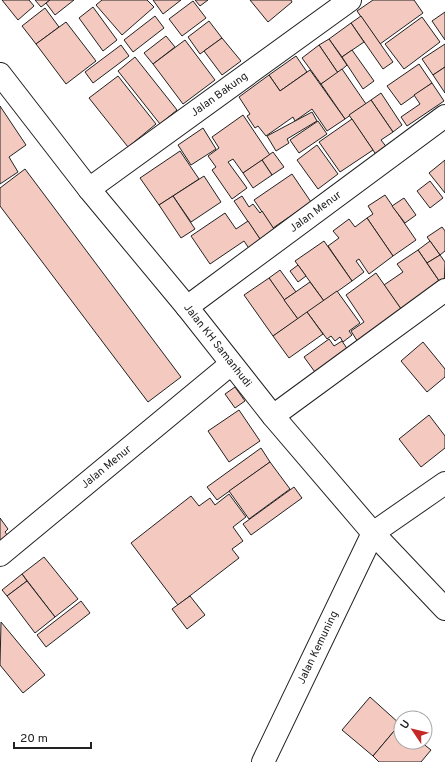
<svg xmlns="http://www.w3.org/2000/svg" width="445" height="762" font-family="Overpass,sans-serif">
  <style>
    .building { fill: #f3c9c0; stroke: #222 }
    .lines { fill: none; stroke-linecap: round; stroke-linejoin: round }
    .minor-casing { stroke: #222; stroke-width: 24 }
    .primary-casing { stroke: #222; stroke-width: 24 }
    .minor { stroke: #fff; stroke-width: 22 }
    .primary { stroke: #fff; stroke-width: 22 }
    .labels { text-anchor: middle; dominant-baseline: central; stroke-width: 3; stroke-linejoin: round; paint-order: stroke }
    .street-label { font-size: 11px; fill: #222; stroke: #fff }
  </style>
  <rect width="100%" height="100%" fill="#fff"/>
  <g class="building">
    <path d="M2,0H29L34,6L18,20Z"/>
    <path d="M35,0H50L41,7Z"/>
    <path d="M50,0H74L55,15L46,3Z"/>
    <path d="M102,0H147L154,7L122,35L96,5Z"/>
    <path d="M153,0H181L163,14Z"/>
    <path d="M195,0H208L200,6Z"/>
    <path d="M250,0H291L292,2L268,22Z"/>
    <path d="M373,0H414L423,13L380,44L357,11Z"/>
    <path d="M193,1L206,18L182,36L169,19Z"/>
    <path d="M93,7L117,40L103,51L79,18Z"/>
    <path d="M45,8L59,27L36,44L22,26Z"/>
    <path d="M445,12V40L432,21Z"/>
    <path d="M155,16L164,28L133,52L124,40Z"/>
    <path d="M361,16L393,62L383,69L351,23Z"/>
    <path d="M422,17L440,42L404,69L385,44Z"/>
    <path d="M209,21L222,38L200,54L188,37Z"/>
    <path d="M66,22L96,61L66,84L36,44Z"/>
    <path d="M351,23L364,42L342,57L329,39Z"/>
    <path d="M166,36L175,47L153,64L144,53Z"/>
    <path d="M222,38L241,61L222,75L204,51Z"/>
    <path d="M329,39L347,65L338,73L319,45Z"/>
    <path d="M185,40L215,80L183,104L153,64Z"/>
    <path d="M445,44V67L433,75L422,59Z"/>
    <path d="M121,45L129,56L93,83L85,72Z"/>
    <path d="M319,45L338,73L321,84L302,58Z"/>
    <path d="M352,50L374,81L363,89L342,57Z"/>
    <path d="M296,56L307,72L280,91L269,75Z"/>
    <path d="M135,57L177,110L160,124L118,71Z"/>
    <path d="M419,64L432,83L401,105L387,86Z"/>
    <path d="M445,67V93L433,75Z"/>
    <path d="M342,69L366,104L345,119L321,84Z"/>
    <path d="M310,70L345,119L327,131L312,109L295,121L293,117L266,136L258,126L255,128L247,116L250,114L239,97L269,75L280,91Z"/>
    <path d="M118,76L156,124L128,147L89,98Z"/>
    <path d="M432,83L444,101L407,126L401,117L420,104L414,95Z"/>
    <path d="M381,93L402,125L393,132L371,100Z"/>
    <path d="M371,100L393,132L381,140L388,149L377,156L349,115Z"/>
    <path d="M0,106L26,145L9,157L18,172L0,184Z"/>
    <path d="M312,112L317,121L287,139L289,143L276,151L267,136Z"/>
    <path d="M243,115L270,155L243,173L233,159L228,162L247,188L232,199L212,170L216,167L208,156L219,148L212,137Z"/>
    <path d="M352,119L373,150L340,172L319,142Z"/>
    <path d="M318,121L327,134L299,153L290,140Z"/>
    <path d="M203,128L216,149L191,165L178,145Z"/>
    <path d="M317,145L338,174L318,189L297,160Z"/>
    <path d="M180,151L199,179L159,205L140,178Z"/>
    <path d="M273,152L284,167L272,175L262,160Z"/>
    <path d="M262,160L272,175L253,188L243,173Z"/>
    <path d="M445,160V193L429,173Z"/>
    <path d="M25,169L181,377L148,402L0,206V188Z"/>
    <path d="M292,174L311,202L273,228L254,200Z"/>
    <path d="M204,176L221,202L191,222L173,196Z"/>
    <path d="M430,181L443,198L430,208L417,191Z"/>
    <path d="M385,195L416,240L393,256L367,218L373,214L368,206Z"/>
    <path d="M173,196L195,229L181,238L159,205Z"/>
    <path d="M242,196L249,207L253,204L260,213L262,211L276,232L262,242L234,201Z"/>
    <path d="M404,198L416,215L405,223L392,206Z"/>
    <path d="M225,213L236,229L248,221L262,242L250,250L244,241L210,264L191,236Z"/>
    <path d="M367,218L393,256L369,274L359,259L356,261L364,272L352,281L328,246L339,238L333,231L349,219L355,227Z"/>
    <path d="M442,227L445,231V251L440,255L427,237Z"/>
    <path d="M324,241L352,281L324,301L295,261Z"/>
    <path d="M430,241L440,255L427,263L418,250Z"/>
    <path d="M418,250L444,288L406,316L384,285L403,272L397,264Z"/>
    <path d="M440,255L445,262L444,288L427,263Z"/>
    <path d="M298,265L306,276L298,282L290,271Z"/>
    <path d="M280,270L296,292L284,300L269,278Z"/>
    <path d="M376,273L406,316L361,347L351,331L364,322L346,295Z"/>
    <path d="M269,278L298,319L273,336L244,295Z"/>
    <path d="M310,282L324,301L298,319L284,300Z"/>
    <path d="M337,291L360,323L349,331L352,335L343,342L340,337L335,341L331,336L327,339L307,312Z"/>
    <path d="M307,312L323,334L289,358L273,336Z"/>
    <path d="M329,339L334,346L342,341L352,356L320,379L304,357Z"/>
    <path d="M423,342L445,369V377L427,392L401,361Z"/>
    <path d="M235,387L245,401L235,408L225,394Z"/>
    <path d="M239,410L260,441L229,462L208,431Z"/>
    <path d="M429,415L445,436V448L421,467L399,439Z"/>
    <path d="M261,448L270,462L217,500L207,487Z"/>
    <path d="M270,462L290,489L249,519L229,491Z"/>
    <path d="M294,487L302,498L251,535L243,524Z"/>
    <path d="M229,494L246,517L233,527L243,541L232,549L239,558L178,605L131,543L191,496L199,506L210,498L215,505Z"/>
    <path d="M0,518L8,529L5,532L10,539L0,546Z"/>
    <path d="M44,557L78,599L55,617L22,574Z"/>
    <path d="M22,574L27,581L7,596L2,590Z"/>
    <path d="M27,581L55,617L35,633L7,596Z"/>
    <path d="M190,596L205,615L187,629L172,609Z"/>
    <path d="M81,601L90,613L46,647L37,635Z"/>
    <path d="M1,622L45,675L23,693L0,665Z"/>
    <path d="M370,697L400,724L373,756L342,730Z"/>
    <path d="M400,724L401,742H421L431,750L421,762H379L373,756Z"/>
  </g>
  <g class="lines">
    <g class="minor-casing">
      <g id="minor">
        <path id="s1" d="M89,189L350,0"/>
        <path id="s2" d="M187,307L445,116"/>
        <path d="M273,416L445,290"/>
        <path id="s3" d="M0,555L231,364"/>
        <path id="s4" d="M263,762L373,533L445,483"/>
      </g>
    </g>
    <g class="primary-casing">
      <g id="primary">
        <path id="s5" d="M0,74L89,189L187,307L273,416L373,533L445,609"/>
      </g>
    </g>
    <use href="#minor" class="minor"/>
    <use href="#primary" class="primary"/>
  </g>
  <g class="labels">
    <g class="street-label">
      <text stroke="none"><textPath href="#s1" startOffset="161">Jalan Bakung</textPath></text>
      <text stroke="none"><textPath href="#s2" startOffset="160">Jalan Menur</textPath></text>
      <text stroke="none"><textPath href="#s5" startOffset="348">Jalan KH Samanhudi</textPath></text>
      <text stroke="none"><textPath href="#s3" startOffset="138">Jalan Menur</textPath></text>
      <text stroke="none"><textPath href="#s4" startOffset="127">Jalan Kemuning</textPath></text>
    </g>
  </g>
  <g transform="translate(413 730) rotate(305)"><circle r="19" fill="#ffffff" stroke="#a7a7a7"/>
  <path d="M0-3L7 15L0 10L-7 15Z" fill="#c62828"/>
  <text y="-6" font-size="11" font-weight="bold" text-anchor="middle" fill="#222222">U</text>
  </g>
  <path d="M14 742v6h77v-6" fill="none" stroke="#222222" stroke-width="2"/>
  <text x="20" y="742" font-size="12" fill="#222222" stroke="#ffffff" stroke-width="3" paint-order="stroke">20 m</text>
</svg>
